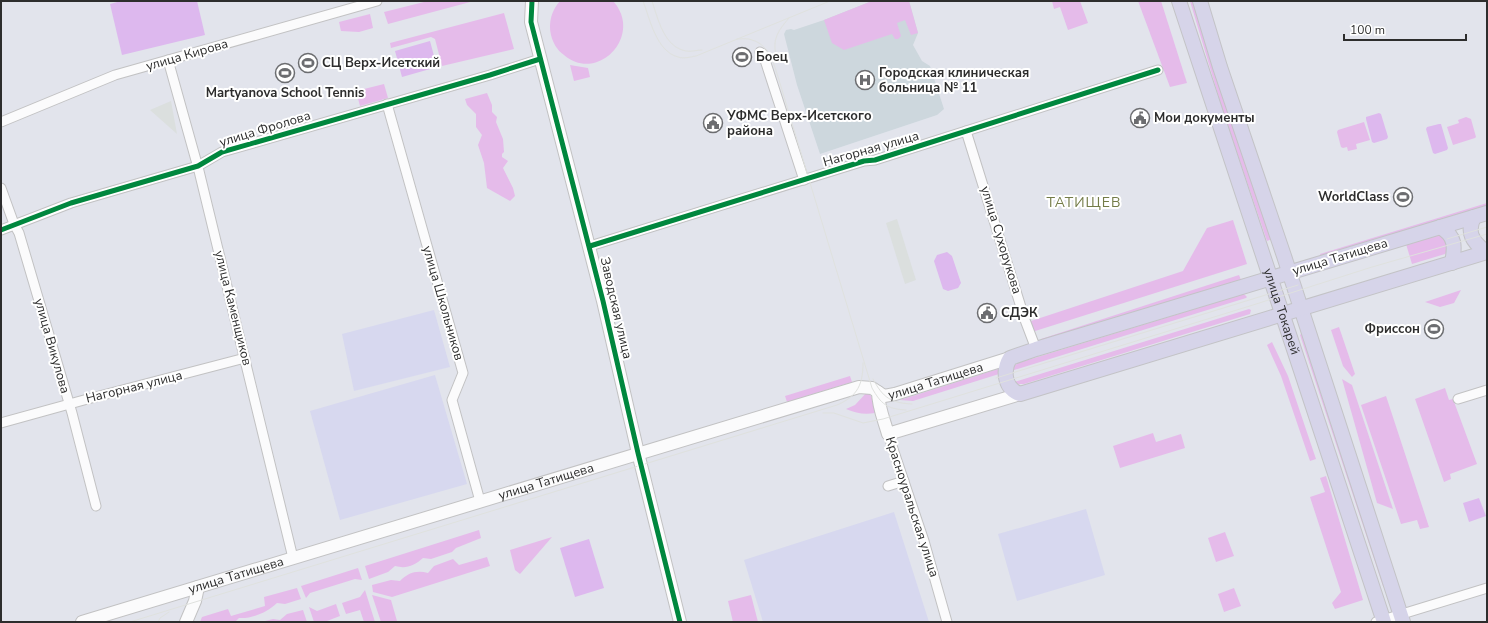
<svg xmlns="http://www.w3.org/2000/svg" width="1488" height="623" font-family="'Nunito Sans',sans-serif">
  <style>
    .industrial { fill: #dbdfde }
    .education { fill: #d7d8ef }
    .medical { fill: #cdd7dd }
    .green { fill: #e5bbea }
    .pitch { fill: #ddb8ee }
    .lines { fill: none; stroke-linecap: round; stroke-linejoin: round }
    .street-casing { stroke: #c2c2c3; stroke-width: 11 }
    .secondary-casing { stroke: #c2c2c3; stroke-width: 14 }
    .primary-casing { stroke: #c3c3c6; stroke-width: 16 }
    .street { stroke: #fbfbfc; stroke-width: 9 }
    .secondary { stroke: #fbfbfc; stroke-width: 12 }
    .primary { stroke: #d6d4e9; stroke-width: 14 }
    .tram { stroke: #dfe1de; stroke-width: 1 }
    .cycleway-casing { stroke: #fff; stroke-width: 8 }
    .cycleway { stroke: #00873e; stroke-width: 5 }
    .labels { text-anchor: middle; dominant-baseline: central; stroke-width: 4; stroke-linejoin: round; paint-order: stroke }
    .street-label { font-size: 13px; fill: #2d2d2d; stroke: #fff }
    .poi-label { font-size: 13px; font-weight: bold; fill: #2d2d2d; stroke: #fff; text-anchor: start }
    .neighbourhood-label { font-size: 14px; letter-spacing: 1px; fill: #737b47; stroke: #fff }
  </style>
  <rect width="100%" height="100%" fill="#e2e4ec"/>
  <g class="industrial">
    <path d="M171,101L177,134L150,110Z"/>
    <path d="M897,219L916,280L905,284L886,223Z"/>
  </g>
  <g class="education">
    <path d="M434,310L450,367L354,391L342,334Z"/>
    <path d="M435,375L467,484L340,520L310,411Z"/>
    <path d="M1086,509L1105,575L1017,601L998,534Z"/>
    <path d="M894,512L929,622H763L744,560Z"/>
  </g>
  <path class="medical" d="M872,1H909L918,33L913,45L922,61L930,66L944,109L937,115L820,154L797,85L784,34L786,30L791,29L794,30L824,20Z"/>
  <g class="green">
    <path d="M428,1H474L388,24L384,12Z"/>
    <path d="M560,1H613C644,35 598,84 564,55C557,50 553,43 551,35C548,22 552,10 560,1Z"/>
    <path d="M872,1H909L918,33L911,35L905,20L897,23L901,36L898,39H895L892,34L844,50L832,43L824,20Z"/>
    <path d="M1052,1H1080L1088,23L1068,30L1060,7L1054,9Z"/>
    <path d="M1138,1H1161L1187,83L1170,87Z"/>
    <path d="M1190,1H1194L1239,145L1272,239L1267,241L1223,111Z"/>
    <path d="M504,13L514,49L442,66L435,39L431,37L391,48L390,43Z"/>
    <path d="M370,14L373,28L359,32L341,31L339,22Z"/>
    <path d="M570,65L588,68L590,77L574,81Z"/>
    <path d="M384,84L388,98L360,106L356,91Z"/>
    <path d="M487,93L492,105V112L497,117L496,122L503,139L504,152L502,154V157L508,161L503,168L513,188L515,196L510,201L487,188L484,163L478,145L482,135L476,127V114L467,105L465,99Z"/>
    <path d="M1466,117L1471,119L1476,137L1475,138L1453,145L1447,127L1459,123L1458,120Z"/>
    <path d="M1364,122L1370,140L1356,144L1357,149L1348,151L1347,147L1343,148L1341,147L1337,132L1338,130Z"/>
    <path d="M1487,203V206L1321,257L1320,254Z"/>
    <path d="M1233,220L1247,264L1032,332L1028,322L1183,271L1207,228Z"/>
    <path d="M1440,232L1444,234L1448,251L1445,254L1412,264L1406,244Z"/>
    <path d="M1239,275L1241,280L1045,342L1041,339Z"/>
    <path d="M1461,290L1454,303L1440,307L1425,302Z"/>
    <path d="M1244,294L1247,297L1246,298L1011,371L1013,367L1018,363Z"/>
    <path d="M1249,309L1251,310L1250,314L1024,384H1018L1014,382Z"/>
    <path d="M1339,327L1355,374L1352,377L1343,366L1331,330Z"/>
    <path d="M1302,333L1387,584L1383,586L1300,335Z"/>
    <path d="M1272,342L1288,376L1316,459L1310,461L1281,376L1267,345Z"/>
    <path d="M998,369L1000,371L999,374L913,401L900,400Z"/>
    <path d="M850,376L852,382L787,402L785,396Z"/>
    <path d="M1342,379L1352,385L1393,509L1377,503Z"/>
    <path d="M1445,388L1449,400L1453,399L1477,464L1450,474L1451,479L1444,482L1415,399Z"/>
    <path d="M868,391L873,400L875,413C864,415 856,413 846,409L855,405Z"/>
    <path d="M1386,396L1389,405L1429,527L1420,529L1417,520L1401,524L1361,405Z"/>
    <path d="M1153,433L1156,442L1181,434L1185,448L1120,468L1113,446Z"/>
    <path d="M1326,476L1363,600L1335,609L1332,603L1341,592L1310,497L1325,492L1320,478Z"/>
    <path d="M479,530L481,538L456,548L452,552L431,559L423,558C414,566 406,569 395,566L388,572L369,579L365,566Z"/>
    <path d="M1225,532L1234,556L1216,562L1208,538Z"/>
    <path d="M552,537L520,574L515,570L510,550Z"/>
    <path d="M487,557L490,566L392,597L373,592L372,585L391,580L400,581C408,573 416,570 428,573L434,566L453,559L459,565Z"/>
    <path d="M358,568L362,580L355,579L310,593L306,598L301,586Z"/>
    <path d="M297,588L301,599L285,604L277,603C268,612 252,619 239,618L235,622H200L202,617L228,609L231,616L265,606L264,597Z"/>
    <path d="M1234,588L1241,606L1224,612L1218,594Z"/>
    <path d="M365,590L375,622H364L360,610L346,614L342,603L360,597Z"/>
    <path d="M372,595L391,600L397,621L381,622Z"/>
    <path d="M751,595L758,622H733L728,601Z"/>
    <path d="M336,604L340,616L327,621V622H314L309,607L317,611Z"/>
    <path d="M303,610L307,622H261L273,619L280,620L287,614Z"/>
  </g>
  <g class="pitch">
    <path d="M121,1H197L205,35L122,55L110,4Z"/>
    <path d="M430,41L437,67L402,77L395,51Z"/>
    <path d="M1379,113L1381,114L1388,137L1387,139L1374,143L1372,142L1366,119V117Z"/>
    <path d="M1439,124H1441L1448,148L1447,150L1435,154L1433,153L1426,129L1427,127Z"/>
    <path d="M947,252L952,256L961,283L958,288L948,291L943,289L934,261L937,255Z"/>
    <path d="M1479,498L1486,516L1469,522L1463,503Z"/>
    <path d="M589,539L604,588L575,597L560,548Z"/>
  </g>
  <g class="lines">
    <g class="street-casing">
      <g id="street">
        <path d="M760,52L763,54L804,180"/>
        <path d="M168,60L199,171L293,558"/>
        <path d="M387,104L463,373L452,400L480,501"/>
        <path d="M1,122L115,75L377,1"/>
        <path d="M966,131L1025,320L1036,349"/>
        <path d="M1,188L14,224L19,233L72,413L96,506"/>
        <path d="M1,230L71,203L198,166L222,152L490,75L540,59"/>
        <path d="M590,246L864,161L875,160L1158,70"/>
        <path d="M1458,399L1487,390"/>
        <path d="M1,423L84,400L245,358"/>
        <path d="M888,434L924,541L947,622"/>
        <path d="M888,486L904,481"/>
        <path d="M1376,622L1487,588"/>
      </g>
    </g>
    <g class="secondary-casing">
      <g id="secondary">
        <path d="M532,1L531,22L603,301L638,453L680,622"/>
        <path d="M878,392C878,406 884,420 888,434L1020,394"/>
        <path id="s1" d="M82,622L859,387L872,388L884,396L895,394L1010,358"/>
        <path d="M186,622L195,601L198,587"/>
      </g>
    </g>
    <g class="primary-casing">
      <g id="primary">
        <path id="s2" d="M1179,1L1384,622"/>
        <path d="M1200,1L1220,67L1284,256L1403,622"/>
        <path d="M1487,213L1036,349L1010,358C1002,371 1005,389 1020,394L1487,252"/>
        <path d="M1474,217C1466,233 1473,242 1486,252"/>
        <path d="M1440,227C1456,236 1455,247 1452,263"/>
      </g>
    </g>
    <use href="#street" class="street"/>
    <use href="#secondary" class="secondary"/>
    <use href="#primary" class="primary"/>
    <g class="tram">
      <path d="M643,1C650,19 656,51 678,57C684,59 690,57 696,56L830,1"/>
      <path d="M652,1C658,19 664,47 686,51C691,52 697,50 702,50"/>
      <path d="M737,39C742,39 748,38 752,40C770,45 774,65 779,80L872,388C881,404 887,409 906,410"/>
      <path d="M778,61C771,42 776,33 789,18"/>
      <path d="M1447,239L1487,227"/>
      <path d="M996,378L1298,285"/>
      <path d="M873,379C883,398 891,403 912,404"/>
      <path d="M823,413H834L863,423L883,419L1253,305L1372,267L1487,234"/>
      <path d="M130,622L837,405C858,396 863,384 863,363"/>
      <path d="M158,622L160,618L169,612"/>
    </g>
    <g class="cycleway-casing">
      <g id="cycleway">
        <path d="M532,1L531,22L603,301L638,453L680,622"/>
        <path d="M1,230L71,203L198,166L222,152L490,75L540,59"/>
        <path d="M590,246L864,161L875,160L1158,70"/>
      </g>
    </g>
    <use href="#cycleway" class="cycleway"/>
  </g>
  <defs>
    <g id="stadium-ring" transform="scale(1)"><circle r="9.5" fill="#fff" stroke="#6c6d70" stroke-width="1.5"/><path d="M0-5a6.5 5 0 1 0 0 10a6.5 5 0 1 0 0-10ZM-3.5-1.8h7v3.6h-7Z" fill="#6c6d70"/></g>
    <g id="hospital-ring" transform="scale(1)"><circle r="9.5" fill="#fff" stroke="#6c6d70" stroke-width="1.5"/><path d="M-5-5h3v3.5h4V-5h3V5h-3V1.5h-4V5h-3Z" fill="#6c6d70"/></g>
    <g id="civic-ring" transform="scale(1)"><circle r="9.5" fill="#fff" stroke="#6c6d70" stroke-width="1.5"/><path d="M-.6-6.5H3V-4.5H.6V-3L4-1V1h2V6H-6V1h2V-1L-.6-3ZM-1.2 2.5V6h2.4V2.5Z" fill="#6c6d70"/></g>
  </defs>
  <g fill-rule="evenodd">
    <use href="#stadium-ring" x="742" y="57"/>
    <use href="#stadium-ring" x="308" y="63"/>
    <use href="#stadium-ring" x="285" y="73"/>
    <use href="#hospital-ring" x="865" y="80"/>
    <use href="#civic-ring" x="1140" y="118"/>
    <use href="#civic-ring" x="713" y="123"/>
    <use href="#stadium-ring" x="1403" y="197"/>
    <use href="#civic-ring" x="987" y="313"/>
    <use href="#stadium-ring" x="1434" y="329"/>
  </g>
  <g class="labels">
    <g class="street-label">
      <text transform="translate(187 55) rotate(-16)">улица Кирова</text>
      <text transform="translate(265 129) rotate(-17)">улица Фролова</text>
      <text transform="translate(871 149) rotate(-16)">Нагорная улица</text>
      <text transform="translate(1001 240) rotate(73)">улица Сухорукова</text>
      <text transform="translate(1340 257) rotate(-17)">улица Татищева</text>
      <text transform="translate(443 303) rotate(74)">улица Школьников</text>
      <text transform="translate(233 308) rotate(76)">улица Каменщиков</text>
      <text transform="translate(616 308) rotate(77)">Заводская улица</text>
      <text stroke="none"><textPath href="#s2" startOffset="327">улица Токарей</textPath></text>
      <text transform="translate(52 346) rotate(74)">улица Викулова</text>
      <text stroke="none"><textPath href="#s1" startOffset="893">улица Татищева</textPath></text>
      <text transform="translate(134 387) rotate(-14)">Нагорная улица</text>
      <text stroke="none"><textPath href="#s1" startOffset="485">улица Татищева</textPath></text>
      <text transform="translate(912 507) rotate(72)">Красноуральская улица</text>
      <text stroke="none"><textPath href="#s1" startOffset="161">улица Татищева</textPath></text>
    </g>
    <g class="poi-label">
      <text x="756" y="57">Боец</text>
      <text x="322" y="63">СЦ Верх-Исетский</text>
      <text x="879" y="73">Городская клиническая<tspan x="879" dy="15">больница № 11</tspan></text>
      <text x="285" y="93" text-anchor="middle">Martyanova School Tennis</text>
      <text x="727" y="116">УФМС Верх-Исетского<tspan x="727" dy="15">района</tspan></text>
      <text x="1154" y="118">Мои документы</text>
      <text x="1389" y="197" text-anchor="end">WorldClass</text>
      <text x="1001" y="313">СДЭК</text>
      <text x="1420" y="329" text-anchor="end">Фриссон</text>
    </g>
    <g class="neighbourhood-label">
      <text x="1084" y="202">ТАТИЩЕВ</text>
    </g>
  </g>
  <rect width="1488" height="623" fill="none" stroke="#2d2d2d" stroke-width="4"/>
  <path d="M1344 34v6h122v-6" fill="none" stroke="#2d2d2d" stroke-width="2"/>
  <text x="1350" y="34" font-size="12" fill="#2d2d2d" stroke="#ffffff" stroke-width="3" paint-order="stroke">100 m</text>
</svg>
